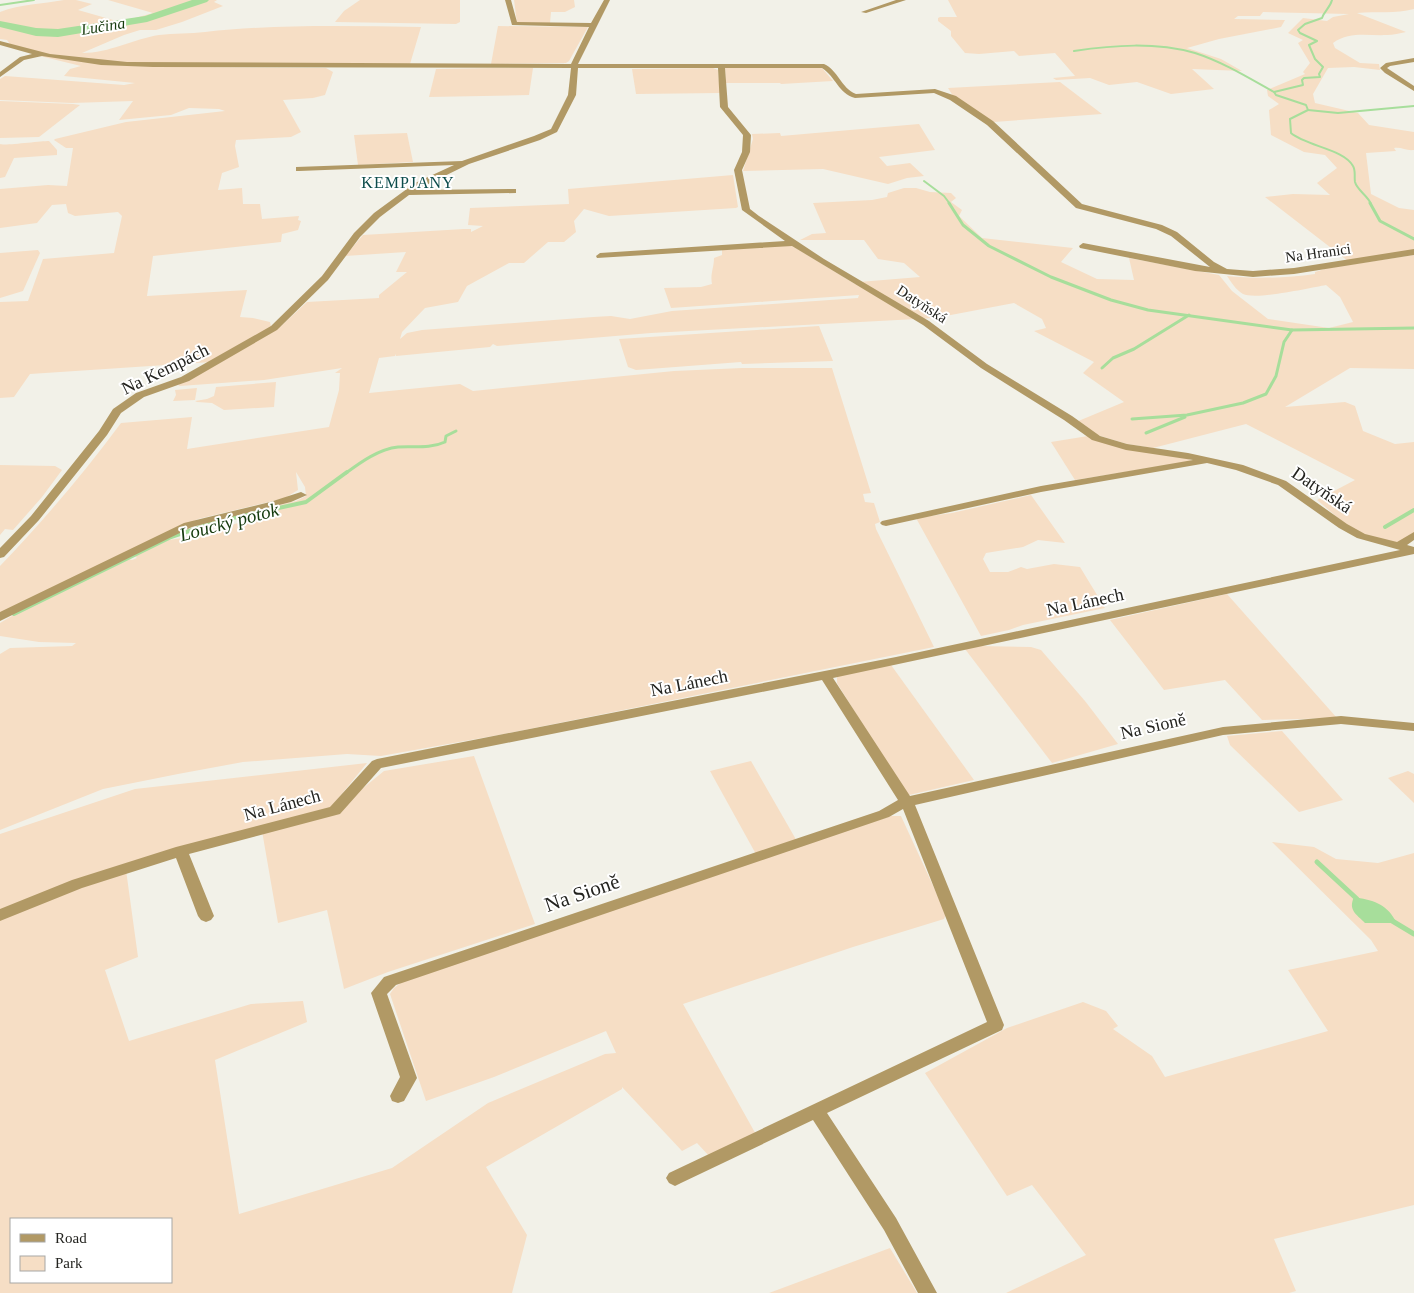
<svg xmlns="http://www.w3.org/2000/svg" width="1414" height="1293" font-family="Georgia,serif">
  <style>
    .green { fill: #f6dec5; fill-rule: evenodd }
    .water { fill: #a7de9b }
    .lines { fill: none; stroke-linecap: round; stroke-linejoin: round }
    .stream-far3 { stroke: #a7de9b; stroke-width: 2 }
    .stream-far2 { stroke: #a7de9b; stroke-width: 3 }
    .stream-far1 { stroke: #a7de9b; stroke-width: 4 }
    .stream { stroke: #a7de9b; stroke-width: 5 }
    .river { fill: #a7de9b; fill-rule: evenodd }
    .minor { fill: #b19965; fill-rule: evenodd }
    .labels { text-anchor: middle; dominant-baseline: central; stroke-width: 4; stroke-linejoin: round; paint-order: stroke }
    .far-street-label { font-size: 15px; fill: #23231f; stroke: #fff }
    .far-water-label { font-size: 16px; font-style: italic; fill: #153a0d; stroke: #fff }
    .far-neighbourhood-label { font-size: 16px; letter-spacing: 1px; fill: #0c4c4b; stroke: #fff }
    .street-label { font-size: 18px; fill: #23231f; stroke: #fff }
    .water-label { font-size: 19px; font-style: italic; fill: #153a0d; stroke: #fff }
    .near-street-label { font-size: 21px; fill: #23231f; stroke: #fff }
  </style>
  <rect width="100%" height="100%" fill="#f2f1e8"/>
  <g class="green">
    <path d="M64,0H76L92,4L78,10L120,22L153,13L108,0H217L214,2L223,6L182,22L156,30H140L124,35L82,53C110,53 133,39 159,35C174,33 190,34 205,32C276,24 349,26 421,27L410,64L193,67L326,68L333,72L325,95L313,98L283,100L301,132L291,137L236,140L235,146L239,167L222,173L218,190L242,188L243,204H260L262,219L299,216L298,220L301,221L298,230L282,234L281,242L153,256L147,296L247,290L240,317L253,318L270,322L271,327L281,326L307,302L379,298V295L407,272H396L406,252L345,256L363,235L464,229H471V232L483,226L468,225L470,208L569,204L568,189L733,175L738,207L736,208L609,216L584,209L574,221L576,232L564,242H548L524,263H509L467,286L458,302L425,308L402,332L400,339L407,333L422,330L593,317L611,316L630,319L672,311L858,298L859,295L671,308L664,288L701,287L712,284C710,274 714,268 714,258L722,255V250L791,245L855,284L859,282L920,277L904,263L878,259L864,240H800L812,234L826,233L813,203L872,200L887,197L888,193L904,188H916L930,192L951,193L956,198L951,202L962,210L959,216L982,238L1073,248L1061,262L1097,279L1134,280L1129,258L1219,275L1232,291L1268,319L1329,328L1353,322L1340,297L1326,285C1310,288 1256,300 1243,294C1236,290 1231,282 1227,276C1256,279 1286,278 1315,274V272L1328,268L1414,255V369L1350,368L1285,407L1345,402L1355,406L1363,431L1395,444L1414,442V535L1398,547L1351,529L1317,500L1355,480L1246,424L1153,448L1127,444L1097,435L1076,422L1124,402L1083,373L1094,362L1034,331L1046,328L1042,319L1014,303L935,318L651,333L497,346L493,344L490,347L396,356V354L395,356L379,358L369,393L460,384L473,391L674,371L742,368H832L871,493L863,494L865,502L874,503L880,522L875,524L876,529L934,647L504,734L381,756L347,754L243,762L178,774L103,789L0,830V654L10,648L72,646L76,643L39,642L0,636V623L10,617L128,559L132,560L137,558L134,555L168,540L183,538L242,522L268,508L296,501L306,496L305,487L296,472L298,490L285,498L198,519L0,615V566C44,520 84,473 121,423L192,417L187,449L329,427L339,390L340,373H335L342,368L264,380L180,386L178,385L211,362L30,374L14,397L0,398V302L28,301L43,259L114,253L122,216L118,212L75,216L68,213L66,204L52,205L37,223L0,228V189L48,185L67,186L73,148H66L54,140L55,139L126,122L225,111L219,109L189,108L171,115L119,120L133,101L72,103L0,100V79L5,76L124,85L135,83L64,76L70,69L81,66L40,56L10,44L7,40L0,39V12C21,4 42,4 64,0Z"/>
    <path d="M360,0H460V22L456,24L335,22L344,11Z"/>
    <path d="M514,0H574L575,7L565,12H551L550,23H517Z"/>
    <path d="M948,0H1414V9C1395,14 1377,11 1357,13L1406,32C1400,33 1393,35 1387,35C1367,36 1350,31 1333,43L1335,48L1360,63L1379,64L1380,70L1354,67L1328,68L1313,94L1315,103L1358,113L1369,125L1414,132V150C1406,151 1402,147 1394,148L1396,151L1366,153L1371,194L1399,208L1414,210V252L1348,261L1265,197L1293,194L1330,195L1317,183L1337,168L1325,155L1304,152L1271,135L1269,110L1279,104L1268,96L1267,90L1305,74L1303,72L1310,63L1298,43L1303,40L1288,33L1303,18L1327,21L1333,17L1349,14L1263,12L1260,16H1238L1234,19L1285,20L1281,27L1219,39L1187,48L1221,59L1242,71L1192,69L1214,89L1171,94L1137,82L1109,85L1090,78L1056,80L1053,78L1075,76L1055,53L1019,56L1014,51L979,54L965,53L951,36V31L938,21V18L940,17H957Z"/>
    <path d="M498,26L588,27L569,61L566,63L491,64Z"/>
    <path d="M727,67H818L822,68L833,81L781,84L780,83H726L725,68Z"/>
    <path d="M493,68H533L529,95L429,97L436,69Z"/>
    <path d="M713,68L718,70L720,93L636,94L632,69Z"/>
    <path d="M1060,82L1102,114L994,122L953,96L948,88Z"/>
    <path d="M0,101L73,104L80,105L39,137L0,138Z"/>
    <path d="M919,124L935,150L879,157L887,166L910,163L924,176L907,178L888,184L823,169L743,171L753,139L752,134L780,133L781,136Z"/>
    <path d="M407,133L413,162L358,165L354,135Z"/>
    <path d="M49,141L57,150V155L14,158L5,177L0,178V144C4,146 40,141 49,141Z"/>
    <path d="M38,250L40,253L23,291L0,298V253Z"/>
    <path d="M819,326L833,361L742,364L741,362L636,370L628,367L619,339Z"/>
    <path d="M276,382L274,407L224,410L212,403L197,402L195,401L207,399L214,396L216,387Z"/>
    <path d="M197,388L195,400L173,401L176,395L175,390Z"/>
    <path d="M1088,436L1181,456L1193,461L1075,480L1051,442Z"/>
    <path d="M0,465L55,466L62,470L42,497L13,530L5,529L0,535Z"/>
    <path d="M1031,495L1065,543L1038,540L1023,547L986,553L983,559L990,572H1008L1021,567L1027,569L1054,564L1080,567L1105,608L1023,625L1009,630L981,636L916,518L952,513Z"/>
    <path d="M1227,594L1337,718L1262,720L1225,680L1164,690L1110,620Z"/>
    <path d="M978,646L1031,647L1041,650L1085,701L1118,744L1052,763L965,649Z"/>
    <path d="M891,665L974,780L909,795L904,792L837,683V676Z"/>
    <path d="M1282,731L1343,800L1299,812L1230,745L1227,736Z"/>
    <path d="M474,756L535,924L388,972L344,989L327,910L278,923L262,831L126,870L138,957L105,970L129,1041L251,1004L303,1001L307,1022L215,1060L239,1214L392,1168L488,1103L605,1054L616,1053L606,1031L494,1077L426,1101L390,994L394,988L402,982L762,857L891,816H901L946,914L944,919L853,947L683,1004L758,1138L710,1157L697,1143L682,1151L622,1087V1089L486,1167L527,1235L512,1293H0V834L135,789L367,763L327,812L335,811L384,771ZM11,1219H171V1282H11Z"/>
    <path d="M751,761L798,843L757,856L710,771Z"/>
    <path d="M1408,771L1414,774V803L1388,778Z"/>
    <path d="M1272,842L1314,847L1336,859L1378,863L1414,853V1205L1274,1239L1296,1291L1289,1293H1006L1086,1255L1032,1185L1007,1196L925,1073L1007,1028L1083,1002L1106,1011L1118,1026L1113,1029L1152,1056L1165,1077L1328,1031L1288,970L1378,951L1371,940Z"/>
    <path d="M890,1248L917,1293H769Z"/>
  </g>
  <path class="water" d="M1354,897C1371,900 1386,903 1395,920L1390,923H1365C1356,914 1348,910 1354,897Z"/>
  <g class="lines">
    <g class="stream-far3">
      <path d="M1332,0C1330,8 1324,11 1322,18L1305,24L1298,30L1300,33L1317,41L1309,45L1315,59L1323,67L1319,74L1320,77L1304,78L1302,80L1303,85L1274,92L1276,95L1306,105L1308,110L1290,119L1291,133C1306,146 1344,149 1353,166C1356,171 1354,177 1355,182C1357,190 1368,196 1371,204"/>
      <path d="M0,5L34,0"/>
      <path d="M1074,51C1114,45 1155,42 1195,53C1223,62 1249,78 1274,92"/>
      <path d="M1308,110L1338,113L1414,106"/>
      <path d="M924,181L944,196L950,204"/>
    </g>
    <g class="stream-far2">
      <path d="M949,203L963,225L989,246L1051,277L1111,300L1148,310L1292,330L1414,328"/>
      <path d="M1370,203L1380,221L1414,239"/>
      <path d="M1102,368L1113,358L1134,349L1189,315"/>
      <path d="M1132,419L1187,415L1243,403L1266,394L1276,376L1284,342L1292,330"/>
      <path d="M1146,433L1185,417"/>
      <path d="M346,473C361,462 379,449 398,447C414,446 430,449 445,442L446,436L456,431"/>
    </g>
    <g class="stream-far1">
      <path d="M1385,527L1414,510"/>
      <path d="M14,614L171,537L219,521L306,502L347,472"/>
    </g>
    <g class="stream">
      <path d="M1317,862L1357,899"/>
      <path d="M1389,919L1414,934"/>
    </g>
    <path class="river" d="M192,0H209L207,2L147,22L58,37L36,36L0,27V21L36,28L58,29L145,16Z"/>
    <g class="minor">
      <path d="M505,0H511L517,22L591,23L604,0H610L578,64H824C838,70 841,88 856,94L935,89L956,96L993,121L1082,204L1162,225L1177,232L1214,262L1227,269L1253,271L1294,268L1414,249V255L1294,274L1253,277L1195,271L1080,248L1079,246L1083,243L1210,267L1171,236L1156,229L1076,208L987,125L950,100L934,93L855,98C838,93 836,77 822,68H725L728,107L751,135L750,152L742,170L750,209L759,216L824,259L929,321L987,364L1072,416L1100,436L1127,444L1188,453L1243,465L1286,481L1347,524L1365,534L1397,542L1414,532V540L1407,545L1414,547V554L833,678L910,796L1223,727L1341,716L1414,723V731L1341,724L1223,735L915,805L1004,1025L1002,1030L827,1113L896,1218L937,1293H918L884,1230L813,1120L681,1183L675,1186L669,1183L666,1178L669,1173L987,1022L903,809L889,817L396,985L387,994L417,1078L404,1101L398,1103L392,1101L390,1096L400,1077L371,993L384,977L879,811L898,800L822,680L381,768L340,814L189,854L214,916L211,920L206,922L201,920L198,916L176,858L82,888L0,921V909L72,880L176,847L330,807L372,761L377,759L896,657L1400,550L1357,538L1339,528L1278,485L1236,470L1207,463L1041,492L886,526L882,525L880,523L882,521L1041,486L1193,460L1126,450L1092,440L1064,420L981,368L923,325L792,246L597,258L596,256L600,253L785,241L742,210L734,170L742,152L743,135L720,107L718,68H578L576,95L557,132L540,140L469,164L416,190L513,189H516V193L409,195L380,217L360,237L328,280L277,330L189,381L144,397L121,413L107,435L39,520L4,557L0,558V548L31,516L99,431L113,409L136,393L181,377L271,326L322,276L354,233L374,213L415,183L454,165L299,171H296V167L462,161L534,136L551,129L568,95L571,68L153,67L101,65L42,56L24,60L0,77V72L20,57L32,54L0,45V41L50,54L127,62L571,64L589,27L512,25Z"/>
      <path d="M896,0H906L866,13L861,12Z"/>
      <path d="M1414,58V62L1390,66L1387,68L1414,86V91L1385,73L1380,68L1386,63Z"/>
      <path d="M301,492L307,495L291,502L192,527L0,621V612L184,523L270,502Z"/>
    </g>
  </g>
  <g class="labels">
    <g class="far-street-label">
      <text transform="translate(1318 253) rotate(-8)">Na Hranici</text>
      <text transform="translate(922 304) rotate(33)">Datyňská</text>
    </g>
    <g class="far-water-label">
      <text transform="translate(103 26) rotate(-9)">Lučina</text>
    </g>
    <g class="far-neighbourhood-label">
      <text x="408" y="182">KEMPJANY</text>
    </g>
    <g class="street-label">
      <text transform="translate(165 369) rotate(-26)">Na Kempách</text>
      <text transform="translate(1322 490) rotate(34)">Datyňská</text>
      <text transform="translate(1085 602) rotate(-12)">Na Lánech</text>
      <text transform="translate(689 683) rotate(-11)">Na Lánech</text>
      <text transform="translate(1153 726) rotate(-13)">Na Sioně</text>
      <text transform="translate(282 805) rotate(-15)">Na Lánech</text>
    </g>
    <g class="water-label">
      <text transform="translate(229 522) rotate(-15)">Loucký potok</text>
    </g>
    <g class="near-street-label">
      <text transform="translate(582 893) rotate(-19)">Na Sioně</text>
    </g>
  </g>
  <rect x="10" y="1218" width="162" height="65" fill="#ffffff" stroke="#a7a7a5"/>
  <rect x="20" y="1234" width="25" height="8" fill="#b19965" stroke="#a7a7a5"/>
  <text x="55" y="1243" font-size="15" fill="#23231f">Road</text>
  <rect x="20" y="1256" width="25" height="15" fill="#f6dec5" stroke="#a7a7a5"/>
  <text x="55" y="1268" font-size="15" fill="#23231f">Park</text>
</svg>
